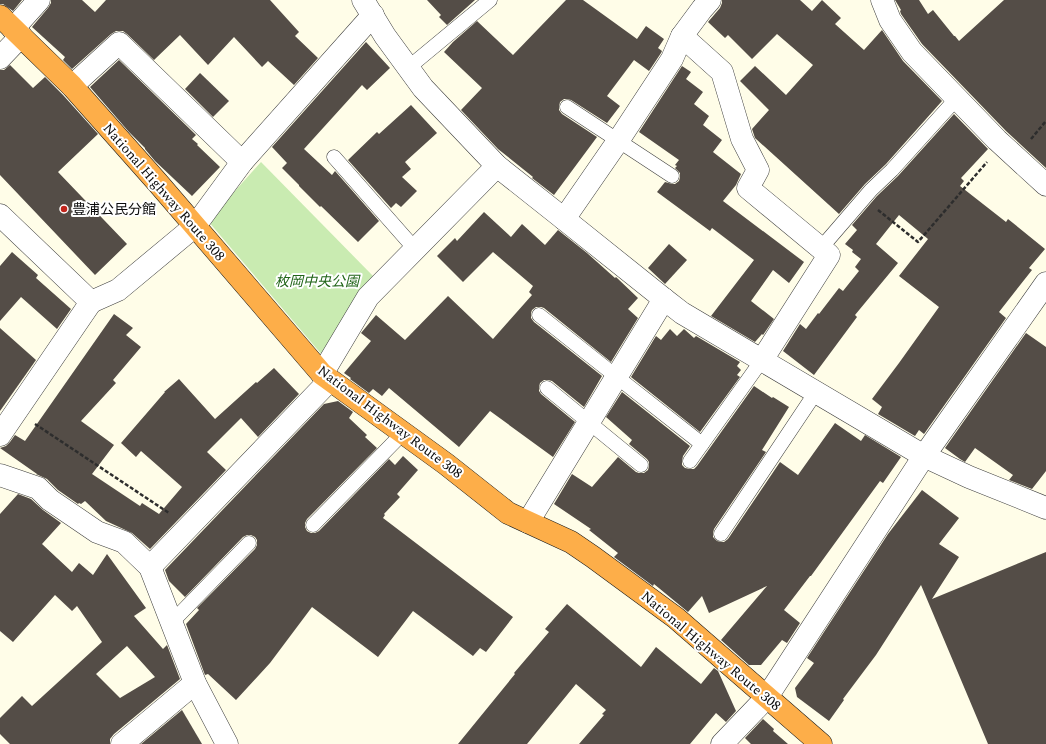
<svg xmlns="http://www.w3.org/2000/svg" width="1046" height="744" font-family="Spectral,'Noto Sans JP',serif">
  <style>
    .green { fill: #c9ebb1 }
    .building { fill: #544d47; fill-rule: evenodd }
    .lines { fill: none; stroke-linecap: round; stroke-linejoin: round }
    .lane-casing { stroke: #3e3e3e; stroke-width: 15 }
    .street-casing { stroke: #3e3e3e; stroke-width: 23 }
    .highway-casing { stroke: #1c1c1c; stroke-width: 23 }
    .path { stroke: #2d2d2d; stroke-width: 2.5; stroke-dasharray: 4 2; stroke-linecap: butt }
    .lane { stroke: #fff; stroke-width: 14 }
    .street { stroke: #fff; stroke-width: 22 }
    .highway { stroke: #fdae49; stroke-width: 22 }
    .poi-dot { fill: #c1251c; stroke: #fff; stroke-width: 1.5 }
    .labels { text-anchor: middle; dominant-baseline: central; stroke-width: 4; stroke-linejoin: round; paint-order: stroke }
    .street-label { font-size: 14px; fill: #0b0b0b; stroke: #fff }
    .poi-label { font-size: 14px; fill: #0b0b0b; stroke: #fff; text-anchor: start }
    .park-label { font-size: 14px; font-style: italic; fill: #216519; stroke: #fff }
  </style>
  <rect width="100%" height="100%" fill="#fffde8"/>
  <path class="green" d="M261,162L375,278L323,356L208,221Z"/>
  <g class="building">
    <path d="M0,0H22L13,11L3,4H0Z"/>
    <path d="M51,0H82L95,12L106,0H270L299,32L295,36L318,58L294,85L268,61L262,67L234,37L208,65L180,35L154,60L127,34L123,31H116L111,34L72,69L63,60L65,57L32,27L48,8L51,3Z"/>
    <path d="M427,0H475L447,25L439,17L441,15Z"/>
    <path d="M566,0H583L637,39L646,26L664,39L658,48L662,51L661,53L649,71L634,60L607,96L620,106L607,123L571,100L567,99H564L560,102L559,107V110L562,114L597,137L554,195L532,178L533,177L498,149L461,110L482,88L444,52L453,42L477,21L513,55Z"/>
    <path d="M722,0H800L812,11L822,0L841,18L835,24L864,50L882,30L903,61L942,101L886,164L865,184L839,214L755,138L752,129L769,110L740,81L755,66L786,95L813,65L777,34L752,59L728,35L725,38L708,22L720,8L722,3Z"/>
    <path d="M895,0H919L928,14L933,10L954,36H955L959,41L1004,0H1046V168L1006,131L922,44L901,14L900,11L901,10Z"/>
    <path d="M366,42L390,68L367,90L362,85L304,149L332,175L335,171L379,221L358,242L321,206L320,207L299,186V185L282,168L287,163L272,147Z"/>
    <path d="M119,60L196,135L192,139L198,144L197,145L220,167L192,196L155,161L145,149V148L129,132L90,87Z"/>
    <path d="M10,65L33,88L45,77L63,95L98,134L58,172L127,244L95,275L0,175V70H4Z"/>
    <path d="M682,66L691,72L686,79L703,92L694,104L709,116L703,125L722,140L713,152L741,174L736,185L723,201L804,262L789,283L773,270L751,301L774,319L763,335L762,334L755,342L711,316L754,260L712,228L710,231L657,192L665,182L672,184H675L679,181L680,177V173L675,168L677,166L675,165L679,160L639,132Z"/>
    <path d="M200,73L229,101L213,117L185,89Z"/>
    <path d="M411,105L437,133L405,162L411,169L402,177L417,191L401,207L396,203L391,208L348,160L377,132L379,134Z"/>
    <path d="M954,114L988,149L961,178L964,181L960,186L1006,222L1008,219L1045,249L1029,268L1032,270L999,312L1006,318L924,434L919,430L915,436L878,414L882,407L872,399L899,363L939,307L899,276L928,239L899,215L876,244L898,263L855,315L857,317L814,375L783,351L800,324L806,329L818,313L819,314L839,288L843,291L859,271L855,267L861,259L852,252L853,250L845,244L857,230L852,225L877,196L898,176Z"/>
    <path d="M484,212L511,237L522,224L545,245L558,230L587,253L615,278L616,277L638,298L628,309L638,318L611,362L544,308L541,307H536L532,310L531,313V318L534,322L602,376L584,407L552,381L548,380H544L540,383L539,387V391L541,394L575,422L553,457L490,411L459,447L389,388L382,396L373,389L369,393L350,379L351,378L344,373L371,341L361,333L376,315L405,340L448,296L493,339L532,295L529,292L533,286L493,252L463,282L437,256L455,238L457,241Z"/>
    <path d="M669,244L687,260L665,284L648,268Z"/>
    <path d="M12,252L38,275L36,278L71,309L57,329L21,297L0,321V266Z"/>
    <path d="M114,314L133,328L126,335L141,347L113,380L116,383L81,421L114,445L92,474L140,506L142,503L159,514L182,487L141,451L136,457L121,443L165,392H164L179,379L215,419L256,382L257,383L274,368L299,394L258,437L241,418L207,452L226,470L150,549L132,533L106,521L85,501L81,504L79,503L78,504L58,490L47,479L36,474H37L0,448L6,446L10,442L15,435L25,441Z"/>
    <path d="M0,328L36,360L0,411Z"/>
    <path d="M670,329L677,336L684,329L694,338L696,336L740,362L737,366L741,370L737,375L740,377L700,432L631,377L656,336L661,340Z"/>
    <path d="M1026,333L1046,347V471L1032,489L1009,480L1013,475L975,448L965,462L960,459L945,448Z"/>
    <path d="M754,386L772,398L773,397L789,407L762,450L766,452L714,529L713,533V537L717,541L721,542H724L728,539L780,462L798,475L835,423L861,441L865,435L901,457L883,483L880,481L811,576H810L784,610L800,623L787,643L782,640L761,665H749L721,640L767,586L709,613L702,596L688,612L654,584L653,586L614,557L618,553L589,530L591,529L554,504L572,474L592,487L618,457L636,472L639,473H644L648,470L649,466V462L647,459L629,444L632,440L606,417L622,392L690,446L683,456L682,461V465L685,468L690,469H694L697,466Z"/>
    <path d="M338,401L353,412L349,418L367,435L365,437L377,448L307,519L305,523V527L307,531L311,533H315L319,531L389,459L395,465L403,456L418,470L397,494L400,497L384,514L385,515L383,518L513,617L486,652L480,648L473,656L413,611L378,657L312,607L270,663L236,700L208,674L205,675L186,624L199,610L197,608L255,549L257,545V540L255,537L251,535H247L243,537L185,597L169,581L165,570L324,404Z"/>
    <path d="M922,490L959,518L939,544L959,557L932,599L1046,552V744H988L921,585L876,655L843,699L844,700L829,721L797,697L795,688L814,663L807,658L888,534Z"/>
    <path d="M18,494L31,499L43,510L61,523L42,544L72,572L79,563L93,575L107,554L146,608L134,616L163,649L167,645L180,679L114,734L110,739V744H10L0,734V718L22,696L32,706L102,642L77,606L72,611L55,595L13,642L0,631V514ZM127,646L155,677L120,698L96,674Z"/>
    <path d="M567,604L641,667L656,647L701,684L714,668L718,671L736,711L726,722L716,713L690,744H579L604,715L602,714L606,710L576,684L527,744H458L515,674L514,673L549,632L545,629Z"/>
    <path d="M182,710L202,744H141Z"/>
    <path d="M763,719L774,729L773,731L788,744H751L745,738Z"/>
  </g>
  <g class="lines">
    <g class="lane-casing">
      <g id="lane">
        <path d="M408,68L490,0"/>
        <path d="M567,107L672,176"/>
        <path d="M334,157L415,249"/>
        <path d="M821,248L871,190L892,170L957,98"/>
        <path d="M539,315L617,377L702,444"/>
        <path d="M547,388L641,465"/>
        <path d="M690,461L762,360"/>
        <path d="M313,525L403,433"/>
        <path d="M721,534L816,392"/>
        <path d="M172,622L249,543"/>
      </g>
    </g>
    <g class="street-casing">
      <g id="street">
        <path d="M363,0L385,36L423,88L497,166L564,219L664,299L682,313L924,456L969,477L1046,508"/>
        <path d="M882,0L890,20L912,52L997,140L1046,185"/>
        <path d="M13,29L39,0"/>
        <path d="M682,36L722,72L742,139L758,170L748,188L829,255L762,360"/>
        <path d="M0,58L21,36"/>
        <path d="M72,86L119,43L242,162"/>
        <path d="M0,215L91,302L0,435"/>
        <path d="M564,219L618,141L672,59L682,36L702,9L710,0"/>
        <path d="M91,302L118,290L195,226L242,162L373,15"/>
        <path d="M322,374L368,297L497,166"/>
        <path d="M0,475L38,488L50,500L97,532L124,542L150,567L195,683L227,744"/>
        <path d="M528,522L664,299"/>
        <path d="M150,567L330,380"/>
        <path d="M122,744L195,683"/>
        <path d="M722,744L767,697L924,456L1046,283"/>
      </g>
    </g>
    <g class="highway-casing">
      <path id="highway" d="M0,16L72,86L158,183L322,374L446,464L508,513L571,542L593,557L676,618L821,744"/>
    </g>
    <g class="path">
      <path d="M1031,139L1046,121"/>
      <path d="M878,210L918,242L987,162"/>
      <path d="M35,424L169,513"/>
    </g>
    <use href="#lane" class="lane"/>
    <use href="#street" class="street"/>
    <use href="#highway" class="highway"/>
  </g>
  <circle class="poi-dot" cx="64" cy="209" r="4"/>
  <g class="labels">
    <g class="street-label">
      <text transform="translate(164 192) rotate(49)">National Highway Route 308</text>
      <text transform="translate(390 422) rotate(37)">National Highway Route 308</text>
      <text transform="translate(711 651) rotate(40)">National Highway Route 308</text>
    </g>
    <g class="poi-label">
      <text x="72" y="209">豊浦公民分館</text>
    </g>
    <g class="park-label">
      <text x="317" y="281">枚岡中央公園</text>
    </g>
  </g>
</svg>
